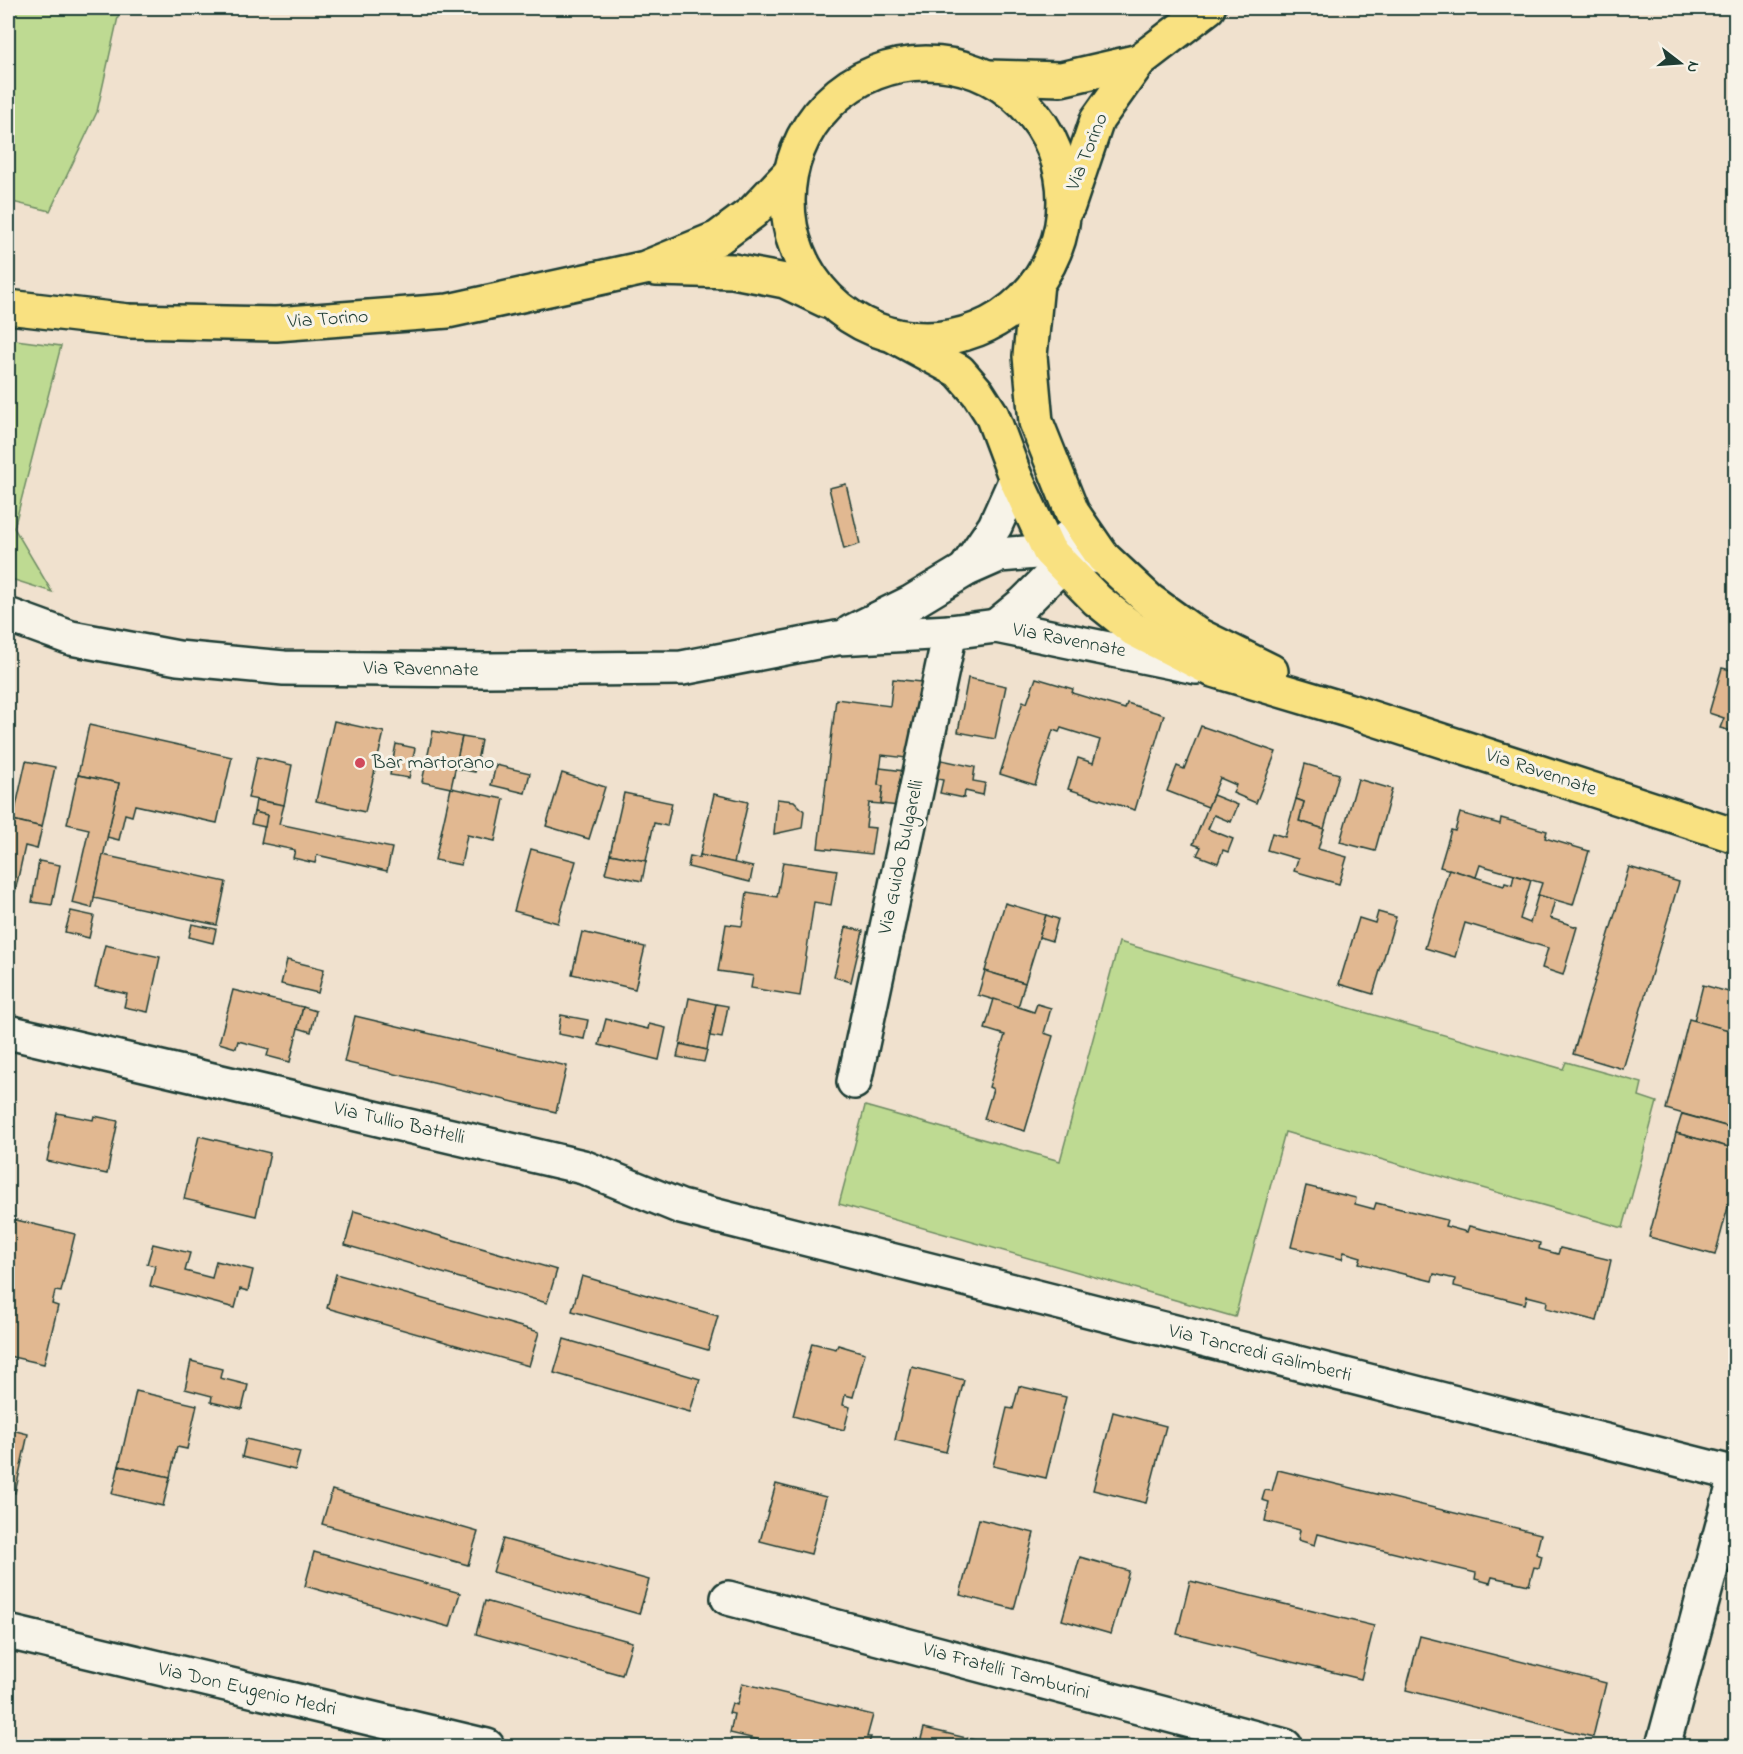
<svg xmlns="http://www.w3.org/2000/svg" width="1743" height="1754" font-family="'Indie Flower',sans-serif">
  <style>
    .green { fill: #beda92; stroke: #6e8c63; stroke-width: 1.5 }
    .building { fill: #e1b891; stroke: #1f3d34; stroke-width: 1.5 }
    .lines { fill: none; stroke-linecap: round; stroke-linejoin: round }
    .minor-casing { stroke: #1f3d34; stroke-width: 38 }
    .major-casing { stroke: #1f3d34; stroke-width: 38 }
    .minor { stroke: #f7f3e8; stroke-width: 33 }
    .major { stroke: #f9e181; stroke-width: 33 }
    .poi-dot { fill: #d1495b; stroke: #f7f3e8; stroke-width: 2 }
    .labels { text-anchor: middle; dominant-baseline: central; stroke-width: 6; stroke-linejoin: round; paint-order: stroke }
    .street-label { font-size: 20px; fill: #1f3d34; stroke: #f7f3e8 }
    .poi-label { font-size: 20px; fill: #1f3d34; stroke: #f7f3e8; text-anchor: start }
  </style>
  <rect width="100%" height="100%" fill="#f0e1ce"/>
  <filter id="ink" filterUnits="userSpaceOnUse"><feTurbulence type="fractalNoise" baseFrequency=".0167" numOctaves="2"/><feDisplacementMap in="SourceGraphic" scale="12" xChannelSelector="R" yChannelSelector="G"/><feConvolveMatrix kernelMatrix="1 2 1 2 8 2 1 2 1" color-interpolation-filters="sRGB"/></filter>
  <g filter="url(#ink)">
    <g class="green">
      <path d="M8,8H120L97,112L50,211L8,201Z"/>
      <path d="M8,339L61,346L14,528L52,592L8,578Z"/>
      <path d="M1119,942L1563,1069L1566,1062L1642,1083L1639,1096L1657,1102L1623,1228L1285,1132L1235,1317L839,1204L865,1106L1060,1161Z"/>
    </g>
    <g class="building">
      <path d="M846,484L860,544L844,549L829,488Z"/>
      <path d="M1722,668L1736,671V732L1720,728L1724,718L1709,713Z"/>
      <path d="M968,678L1006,686L995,739L958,732Z"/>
      <path d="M1036,678L1073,689L1072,693L1125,709L1127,703L1164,715L1135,810L1068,789L1078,758L1093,763L1100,740L1061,728L1059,732L1053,730L1035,785L1000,774L1023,701L1027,703Z"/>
      <path d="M893,679L921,682L916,726H911L907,758L882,755L878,785L883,786L881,804L869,803L866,827L875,828L871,854L818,848L836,699L890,706Z"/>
      <path d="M334,721L384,732L365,812L316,801Z"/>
      <path d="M89,725L232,757L217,823L135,805L132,816L125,814L119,840L107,837L119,783L78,775Z"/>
      <path d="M1201,726L1276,752L1256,803L1233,793L1236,785L1220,778L1208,807L1167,791L1177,766L1184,769Z"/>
      <path d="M433,731L462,737L451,788L422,782Z"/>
      <path d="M462,737L481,740L475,772L455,768Z"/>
      <path d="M396,744L415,748L409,778L390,775Z"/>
      <path d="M257,757L292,765L284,805L248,798Z"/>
      <path d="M937,759L975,767L973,781L985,783L983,795L965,791L964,798L940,793L943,780L933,778Z"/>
      <path d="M26,761L55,767L42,827L13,820Z"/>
      <path d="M1305,764L1339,774L1324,829L1299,821L1304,802L1296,799Z"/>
      <path d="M496,765L530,773L525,793L491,785Z"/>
      <path d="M880,768L904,771L899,806L881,804L883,786L878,785Z"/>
      <path d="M562,773L605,787L589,839L546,826Z"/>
      <path d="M78,775L119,783L92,908L72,903L89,829L67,824Z"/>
      <path d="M1358,779L1392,789L1375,851L1340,842Z"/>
      <path d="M451,788L504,799L495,841L467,835L461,865L435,860Z"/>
      <path d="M624,793L672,803L667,826L654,823L646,861L610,854Z"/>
      <path d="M714,794L748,802L734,863L700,855Z"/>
      <path d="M1213,795L1238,805L1231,822L1214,815L1208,829L1233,839L1228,852L1223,850L1218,863L1197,855L1201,847L1193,844Z"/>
      <path d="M777,799L794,801L804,811L802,828L774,834Z"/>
      <path d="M1296,799L1304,802L1299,821L1324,829L1318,849L1347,857L1339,884L1294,871L1298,859L1267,850L1272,833L1285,837Z"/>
      <path d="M256,800L284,805L279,824L392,848L387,871L317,855L315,863L293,858L295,850L261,843L267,815L254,812Z"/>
      <path d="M254,812L267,815L265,827L251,824Z"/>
      <path d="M1460,813L1500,824L1501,818L1547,831L1545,838L1589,851L1573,905L1538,895L1542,883L1480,865L1476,877L1440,867L1451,830L1455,831Z"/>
      <path d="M8,819L42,827L37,849L25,846L15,892L8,890Z"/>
      <path d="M531,849L576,861L558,923L514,911Z"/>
      <path d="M610,854L646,861L642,881L605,873Z"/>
      <path d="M103,855L226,882L217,925L94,898Z"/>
      <path d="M700,855L753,867L750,882L688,867L690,856L699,858Z"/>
      <path d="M39,861L60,865L52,905L32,902Z"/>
      <path d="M783,862L837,870L831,905L814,902L800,996L751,988L753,976L718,971L726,924L742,926L747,892L777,897Z"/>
      <path d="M1629,867L1679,882L1623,1069L1573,1054Z"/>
      <path d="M1449,869L1504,886L1505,883L1512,885L1514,875L1531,880L1520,919L1530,923L1538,895L1555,900L1550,918L1577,927L1563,975L1542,968L1548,948L1465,923L1455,957L1425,948Z"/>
      <path d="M1005,903L1046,915L1025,983L985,971Z"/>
      <path d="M71,911L94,916L89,938L65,932Z"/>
      <path d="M1378,912L1396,917L1373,994L1339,984L1359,918L1375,923Z"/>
      <path d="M1046,915L1058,919L1052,941L1039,937Z"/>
      <path d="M192,924L216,929L213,943L189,937Z"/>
      <path d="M846,927L863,931L851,982L834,977Z"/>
      <path d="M582,932L645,947L635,989L572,974Z"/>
      <path d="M105,945L160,957L148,1012L124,1007L127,994L95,987Z"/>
      <path d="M287,960L324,969L318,993L281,984Z"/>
      <path d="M985,971L1025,983L1018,1007L978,995Z"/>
      <path d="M1703,985L1736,994V1032L1694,1021Z"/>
      <path d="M233,990L303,1007L290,1062L267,1056L269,1049L238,1041L236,1048L219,1043Z"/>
      <path d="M689,998L716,1004L707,1050L680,1044Z"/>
      <path d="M994,999L1034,1012L1037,1004L1051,1008L1044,1033L1053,1036L1025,1131L984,1119L993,1089L989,1087L1005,1035L985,1029Z"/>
      <path d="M716,1004L728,1006L722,1038L710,1036Z"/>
      <path d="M303,1007L316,1011L311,1032L298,1028Z"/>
      <path d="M561,1015L588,1020L584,1039L558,1034Z"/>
      <path d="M355,1016L567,1066L556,1112L344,1062Z"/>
      <path d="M606,1019L648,1029L649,1024L666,1028L659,1060L599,1045Z"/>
      <path d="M1689,1019L1736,1032V1129L1666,1109Z"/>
      <path d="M680,1044L707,1050L704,1062L677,1057Z"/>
      <path d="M57,1113L93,1120L94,1116L118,1121L107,1174L47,1161Z"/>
      <path d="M1682,1114L1736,1129V1149L1676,1133Z"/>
      <path d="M1676,1133L1736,1149V1178L1715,1255L1649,1237Z"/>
      <path d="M199,1136L270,1153L256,1216L184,1199Z"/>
      <path d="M1306,1186L1356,1198L1355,1204L1374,1209L1376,1203L1447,1220L1445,1226L1467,1232L1469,1226L1540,1243L1539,1249L1558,1254L1560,1248L1611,1260L1597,1321L1546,1308L1547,1301L1527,1296L1525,1304L1454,1286L1455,1279L1434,1274L1432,1281L1359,1263L1361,1257L1344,1252L1342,1259L1291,1247Z"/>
      <path d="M354,1211L557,1270L547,1303L345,1245Z"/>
      <path d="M8,1218L75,1234L61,1292L55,1291L52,1304L58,1306L44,1364L8,1356Z"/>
      <path d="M153,1244L190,1253L185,1271L212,1278L216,1261L253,1270L248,1291L240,1289L235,1308L150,1286L155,1266L147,1264Z"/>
      <path d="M336,1274L539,1332L529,1366L327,1308Z"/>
      <path d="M582,1276L718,1316L708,1350L572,1311Z"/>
      <path d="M564,1339L700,1379L690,1412L554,1373Z"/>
      <path d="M812,1343L836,1349L838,1345L865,1353L853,1397L845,1395L843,1405L850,1407L844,1430L793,1416Z"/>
      <path d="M191,1361L222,1369L220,1378L248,1385L242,1409L211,1402L212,1396L185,1389Z"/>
      <path d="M912,1367L964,1380L946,1452L895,1440Z"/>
      <path d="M1019,1386L1066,1397L1046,1478L993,1466L1007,1408L1013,1409Z"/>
      <path d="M136,1391L197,1405L187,1449L177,1447L170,1477L119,1466Z"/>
      <path d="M1113,1412L1166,1426L1146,1503L1093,1490Z"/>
      <path d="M8,1429L28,1434L15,1493L9,1491L8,1497Z"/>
      <path d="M246,1439L300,1452L295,1470L242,1457Z"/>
      <path d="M119,1466L170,1477L163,1506L112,1494Z"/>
      <path d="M1278,1470L1541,1534L1536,1554L1542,1556L1539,1568L1534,1567L1529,1585L1492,1577L1490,1583L1475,1579L1476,1573L1318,1534L1315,1545L1298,1540L1300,1530L1265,1521L1269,1502L1262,1500L1265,1490L1272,1491Z"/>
      <path d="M776,1484L826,1497L811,1554L760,1541Z"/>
      <path d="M332,1490L478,1532L468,1565L322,1524Z"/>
      <path d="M979,1519L1034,1533L1014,1609L960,1595Z"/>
      <path d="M503,1539L649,1580L639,1614L493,1572Z"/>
      <path d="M314,1552L460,1593L450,1627L305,1586Z"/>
      <path d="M1080,1557L1129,1571L1111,1634L1062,1620Z"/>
      <path d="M1190,1581L1374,1626L1361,1679L1177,1634Z"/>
      <path d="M485,1601L632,1642L622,1675L476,1634Z"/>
      <path d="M1420,1636L1606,1683L1593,1737L1406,1690Z"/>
      <path d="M742,1683L873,1715L867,1737H871L868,1746H785L730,1733L734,1714L729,1713L732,1703L737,1705Z"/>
      <path d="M924,1728L1000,1746H919Z"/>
    </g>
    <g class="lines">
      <g class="minor-casing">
        <g id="minor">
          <path d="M965,570L995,526L1016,479"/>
          <path d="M8,615L71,638L178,658L284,668L485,670L682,668L837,638L950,632L996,626L1196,667"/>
          <path d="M996,626L1024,603L1062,565L1067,538"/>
          <path d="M851,632L912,602L965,570L999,555L1049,551L1103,557"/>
          <path d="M8,1032L583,1167L681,1207L1736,1474"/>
          <path d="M854,1082L950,632"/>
          <path d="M728,1598L1285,1746"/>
          <path d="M8,1632L487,1746"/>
          <path d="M1663,1746L1736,1476"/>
        </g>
      </g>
      <g class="major-casing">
        <g id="major">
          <circle cx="926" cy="201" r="138"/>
          <path d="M988,77L1061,79L1139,61"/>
          <path d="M1068,206L1097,120L1139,61L1208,8"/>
          <path d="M656,269L733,271L785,281L827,301"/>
          <path d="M1037,283L1030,356L1036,422L1072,512L1103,557L1149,600L1196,634L1271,671"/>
          <path d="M8,307L128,321L276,324L448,311L645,268L718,238L753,212L790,173"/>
          <path d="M896,337L959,371L978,393L992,415L1016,479L1049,551L1097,600L1133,629L1213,670L1347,710L1736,836"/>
        </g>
      </g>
      <use href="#minor" class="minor"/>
      <use href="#major" class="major"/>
    </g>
  </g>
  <circle class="poi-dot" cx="360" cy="763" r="6"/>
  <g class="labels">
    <g class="street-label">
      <text transform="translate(1088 152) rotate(-68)">Via Torino</text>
      <text transform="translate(328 320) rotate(-4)">Via Torino</text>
      <text transform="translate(1069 641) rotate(11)">Via Ravennate</text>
      <text transform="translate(421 670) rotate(1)">Via Ravennate</text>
      <text transform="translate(1541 773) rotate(18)">Via Ravennate</text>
      <text transform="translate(902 857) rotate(-78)">Via Guido Bulgarelli</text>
      <text transform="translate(399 1124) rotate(13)">Via Tullio Battelli</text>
      <text transform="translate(1260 1354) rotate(14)">Via Tancredi Galimberti</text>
      <text transform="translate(1006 1672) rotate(15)">Via Fratelli Tamburini</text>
      <text transform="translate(247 1690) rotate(13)">Via Don Eugenio Medri</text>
    </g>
    <g class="poi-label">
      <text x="372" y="763">Bar martorano</text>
    </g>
  </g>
  <rect width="1743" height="1754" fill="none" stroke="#f7f3e8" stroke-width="30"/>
  <rect x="15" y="15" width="1713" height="1724" fill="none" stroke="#1f3d34" stroke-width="2" filter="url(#ink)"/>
  <g transform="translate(1680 63) rotate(107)" stroke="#f7f3e8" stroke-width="4.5" paint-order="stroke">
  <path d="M0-4.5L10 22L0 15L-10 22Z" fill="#1f3d34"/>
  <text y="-9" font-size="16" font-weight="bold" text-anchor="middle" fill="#1f3d34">N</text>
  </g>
</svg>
